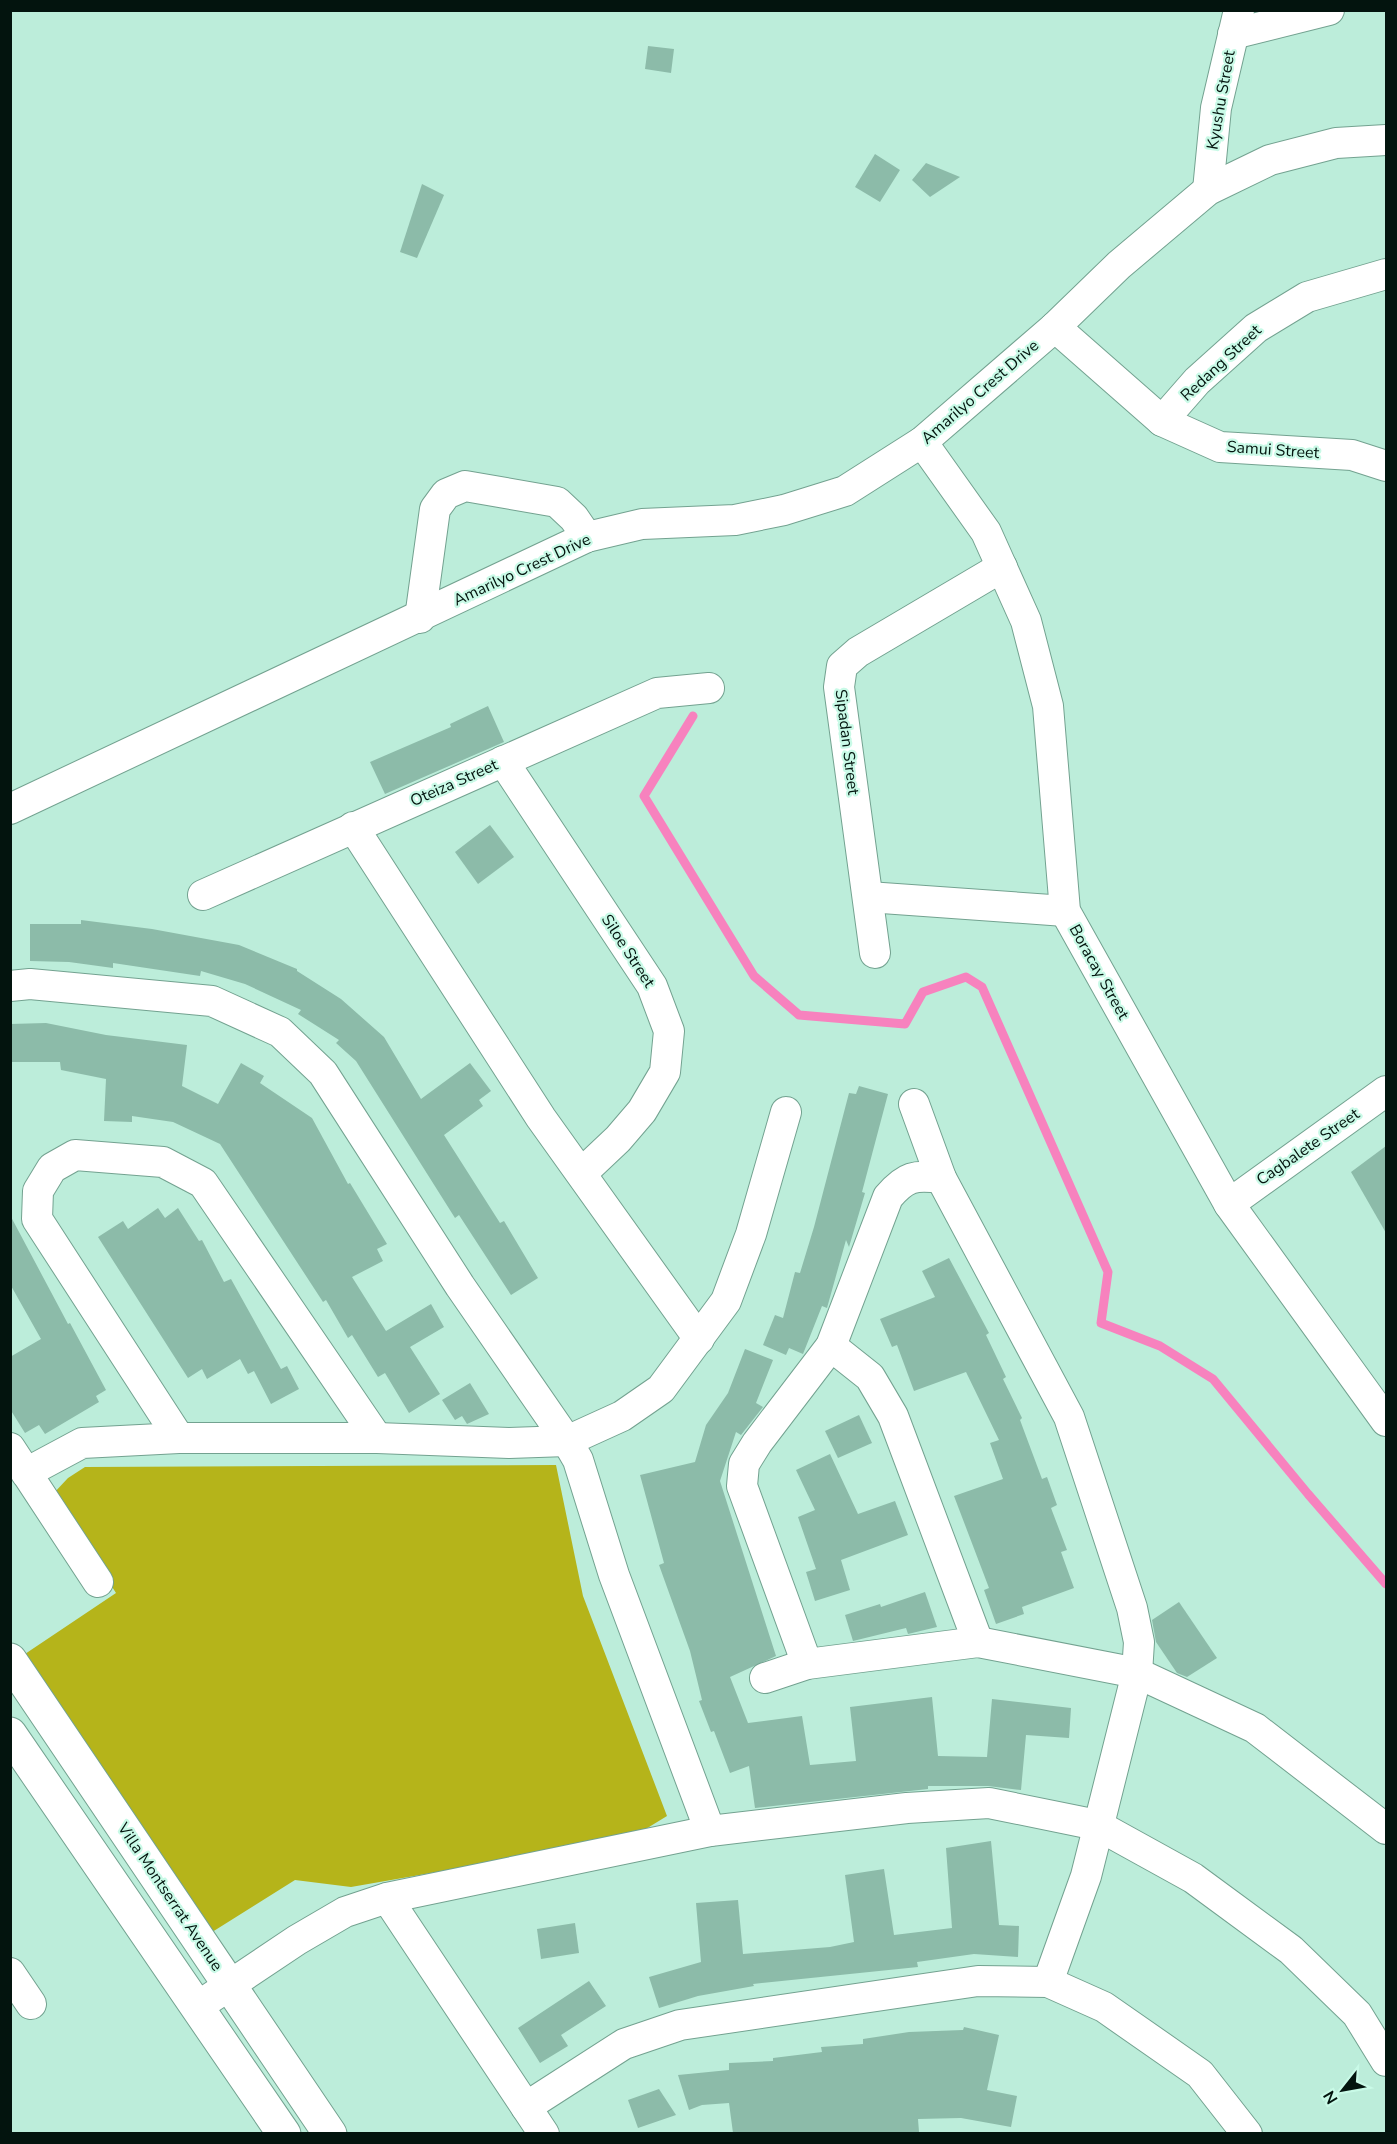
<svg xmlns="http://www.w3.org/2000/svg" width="1397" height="2144" font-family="'Nunito Sans',sans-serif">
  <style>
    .green { fill: #b5b41a }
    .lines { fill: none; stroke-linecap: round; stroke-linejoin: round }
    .stream { stroke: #f782be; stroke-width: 9 }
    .building { fill: #8cbba9 }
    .street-casing { stroke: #73a290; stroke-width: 32 }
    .secondary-casing { stroke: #73a290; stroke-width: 35 }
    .street { stroke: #fff; stroke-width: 30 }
    .secondary { stroke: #fff; stroke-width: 33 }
    .labels { text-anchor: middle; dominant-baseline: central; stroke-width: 4.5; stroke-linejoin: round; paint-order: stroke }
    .street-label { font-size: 16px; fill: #03140e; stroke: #c9fae7 }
  </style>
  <rect width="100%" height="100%" fill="#bcedda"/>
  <path class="green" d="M556,1465L583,1596L667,1816L631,1838L351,1887L295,1880L209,1934L22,1656L116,1593L53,1494L68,1478L85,1467Z"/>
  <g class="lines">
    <path class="stream" d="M693,716L644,796L754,976L799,1015L905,1024L923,992L966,977L982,987L1108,1272L1101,1323L1160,1346L1213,1379L1308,1494L1386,1584"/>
  </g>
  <g class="building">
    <path d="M648,46L674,49L671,73L645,69Z"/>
    <path d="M875,154L900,170L880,202L855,187Z"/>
    <path d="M926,163L960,177L930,197L912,180Z"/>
    <path d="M422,184L444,195L417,258L400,252Z"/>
    <path d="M488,706L504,742L385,794L370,762L451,727L450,724Z"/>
    <path d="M490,825L514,857L478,884L455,852Z"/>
    <path d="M81,920L152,929L239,945L297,969V971L341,999L384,1037L421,1099L470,1063L491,1091L479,1100L483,1106L444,1135L500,1223L504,1221L538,1278L511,1295L459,1215L455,1218L356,1061L336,1043L339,1040L298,1014L301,1010L245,984L201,971L200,976L113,963V968L69,962L30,961V924H81Z"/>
    <path d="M46,1023L106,1035L187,1045L182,1086L218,1104L241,1063L264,1076L260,1083L312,1118L348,1184L350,1183L387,1244L377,1249L383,1261L352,1277L386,1331L431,1304L444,1327L410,1347L440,1394L409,1413L385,1373L378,1377L352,1335L348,1338L326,1300L323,1302L220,1144L173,1122L132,1116V1122L104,1121L106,1079L61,1070L60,1062H10V1024Z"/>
    <path d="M859,1086L888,1094L862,1192L865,1193L849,1247L846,1240L827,1308L822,1306L803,1354L789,1348L786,1355L763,1345L775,1315L783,1318L795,1272L800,1273L814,1227L849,1093L856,1094Z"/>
    <path d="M1386,1146V1233L1351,1172Z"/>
    <path d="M158,1208L165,1218L178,1208L199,1241L202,1240L224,1282L231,1279L281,1369L287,1366L299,1389L271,1404L254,1371L248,1374L240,1359L207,1379L202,1369L188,1378L98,1237L123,1221L128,1229Z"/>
    <path d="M10,1215L68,1324L70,1323L106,1390L96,1396L99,1402L45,1434L39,1425L25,1433L10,1409V1357L41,1339L10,1284Z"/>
    <path d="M949,1258L989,1333L986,1335L1006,1377L1003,1379L1022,1418L1020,1420L1042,1479L1047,1477L1057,1505L1051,1508L1067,1550L1061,1552L1074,1588L1022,1607L1024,1614L996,1624L984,1590L989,1588L954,1496L1003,1479L990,1443L999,1440L966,1372L914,1391L897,1345L892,1347L880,1319L935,1297L922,1271Z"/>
    <path d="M745,1349L773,1360L756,1403L763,1407L741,1435L736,1432L720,1481L776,1656L730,1677L748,1723L802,1716L810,1765L856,1761L850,1707L932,1697L938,1756L987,1757L992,1699L1071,1708L1069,1738L1026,1735L1021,1790L988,1786H928V1789L755,1808L749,1766L730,1773L714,1731L711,1732L699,1701L702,1700L690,1651L659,1565L664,1563L640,1475L695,1462L706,1425L728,1393Z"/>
    <path d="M470,1383L489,1414L467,1424L462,1416L455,1420L442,1400Z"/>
    <path d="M859,1415L872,1443L838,1458L825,1431Z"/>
    <path d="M830,1454L858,1514L895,1501L908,1535L841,1560L850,1590L815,1601L806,1572L816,1569L798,1517L815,1510L796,1470Z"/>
    <path d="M925,1592L937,1627L908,1634L906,1628L853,1641L845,1615L880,1604L881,1607Z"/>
    <path d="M1179,1602L1217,1658L1187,1677L1177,1673L1156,1642L1152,1620Z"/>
    <path d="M991,1841L999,1925L1019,1926L1018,1957L974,1954L917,1962L918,1967L753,1984L754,1986L698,1996L659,2008L649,1977L701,1962L696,1903L738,1900L743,1954L830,1947L854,1942L845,1875L884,1869L894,1935L952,1928L946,1848Z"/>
    <path d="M575,1923L579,1953L541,1959L537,1929Z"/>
    <path d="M589,1981L606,2006L561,2035L568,2046L540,2063L518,2028Z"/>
    <path d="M964,2027L999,2035L987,2090L1017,2096L1011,2127L961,2118L918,2119L919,2132L903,2133H733L729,2103L702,2105L689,2110L678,2075L729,2070V2063L773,2061V2058L822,2052L821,2047L863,2044V2039L909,2032L963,2030Z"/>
    <path d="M659,2089L676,2115L638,2128L628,2100Z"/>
  </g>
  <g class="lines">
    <g class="street-casing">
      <g id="street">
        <path d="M1233,34L1329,10"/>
        <path d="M1208,190L1216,108L1239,10"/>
        <path d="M1055,327L1162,421L1220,447L1352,455L1386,466"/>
        <path d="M1162,421L1197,381L1256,328L1307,297L1386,274"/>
        <path d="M922,442L986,532L1026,621L1048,706L1065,911L1229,1204L1386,1421"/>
        <path d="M420,618L435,509L446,494L465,486L557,502L574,518L587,537"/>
        <path d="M503,761L652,986L669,1031L665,1072L642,1111L618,1139L582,1173"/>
        <path d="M10,809L587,537L642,524L735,520L784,510L845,491L922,442L1055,327L1119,265L1208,190L1270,160L1336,143L1386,140"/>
        <path d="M353,827L541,1118L699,1339"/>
        <path d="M203,895L657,693L709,688"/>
        <path d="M868,897L1065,911"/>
        <path d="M875,953L839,687L842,666L858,652L1002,567"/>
        <path d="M10,986L30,984L212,1001L280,1032L323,1073L460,1286L567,1441L578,1460L614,1575L710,1831"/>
        <path d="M914,1104L941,1178L1069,1417L1132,1608L1139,1642L1137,1673L1086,1876L1048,1982"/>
        <path d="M1229,1204L1386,1091"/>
        <path d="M831,1346L870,1377L893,1416L978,1642"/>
        <path d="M179,1438L37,1219L38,1191L52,1168L75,1155L163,1162L203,1183L377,1438"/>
        <path d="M10,1448L98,1582"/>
        <path d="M26,1473L82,1443L179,1438H377L509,1443L567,1441L622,1416L661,1389L726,1301L751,1234L786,1112"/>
        <path d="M807,1664L742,1486L744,1464L757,1443L831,1346L888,1197C906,1176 914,1175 941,1178"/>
        <path d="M765,1678L807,1664L978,1642L1137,1673L1255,1728L1386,1829"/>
        <path d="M387,1898L544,2134"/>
        <path d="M10,1973L31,2004"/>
        <path d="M197,2007L297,1940L345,1912L387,1898L710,1831L907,1808L989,1803L1097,1825L1193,1878L1291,1950L1357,2014L1386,2061"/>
        <path d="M526,2107L624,2044L680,2025L978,1981L1048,1982L1104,2007L1200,2074L1247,2134"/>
      </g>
    </g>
    <g class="secondary-casing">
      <g id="secondary">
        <path d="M10,1660L330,2134"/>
        <path d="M10,1734L284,2134"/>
      </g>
    </g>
    <use href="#street" class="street"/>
    <use href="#secondary" class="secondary"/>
  </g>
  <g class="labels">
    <g class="street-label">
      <text transform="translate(1221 100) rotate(-80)">Kyushu Street</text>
      <text transform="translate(1221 363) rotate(-43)">Redang Street</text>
      <text transform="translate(980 392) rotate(-41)">Amarilyo Crest Drive</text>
      <text transform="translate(1273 450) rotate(4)">Samui Street</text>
      <text transform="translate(522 570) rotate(-25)">Amarilyo Crest Drive</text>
      <text transform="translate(847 742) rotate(83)">Sipadan Street</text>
      <text transform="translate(454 783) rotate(-24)">Oteiza Street</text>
      <text transform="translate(628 951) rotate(57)">Siloe Street</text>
      <text transform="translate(1099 972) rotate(61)">Boracay Street</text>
      <text transform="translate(1308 1147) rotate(-35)">Cagbalete Street</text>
      <text transform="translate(170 1897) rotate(56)">Villa Montserrat Avenue</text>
    </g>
  </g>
  <rect width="1397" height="2144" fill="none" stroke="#03140e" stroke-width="24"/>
  <g transform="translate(1343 2090) rotate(239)" stroke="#c9fae7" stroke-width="4.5" paint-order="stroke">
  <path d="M0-4.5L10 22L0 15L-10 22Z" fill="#03140e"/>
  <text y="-9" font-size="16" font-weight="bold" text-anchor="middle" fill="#03140e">N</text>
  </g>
</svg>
